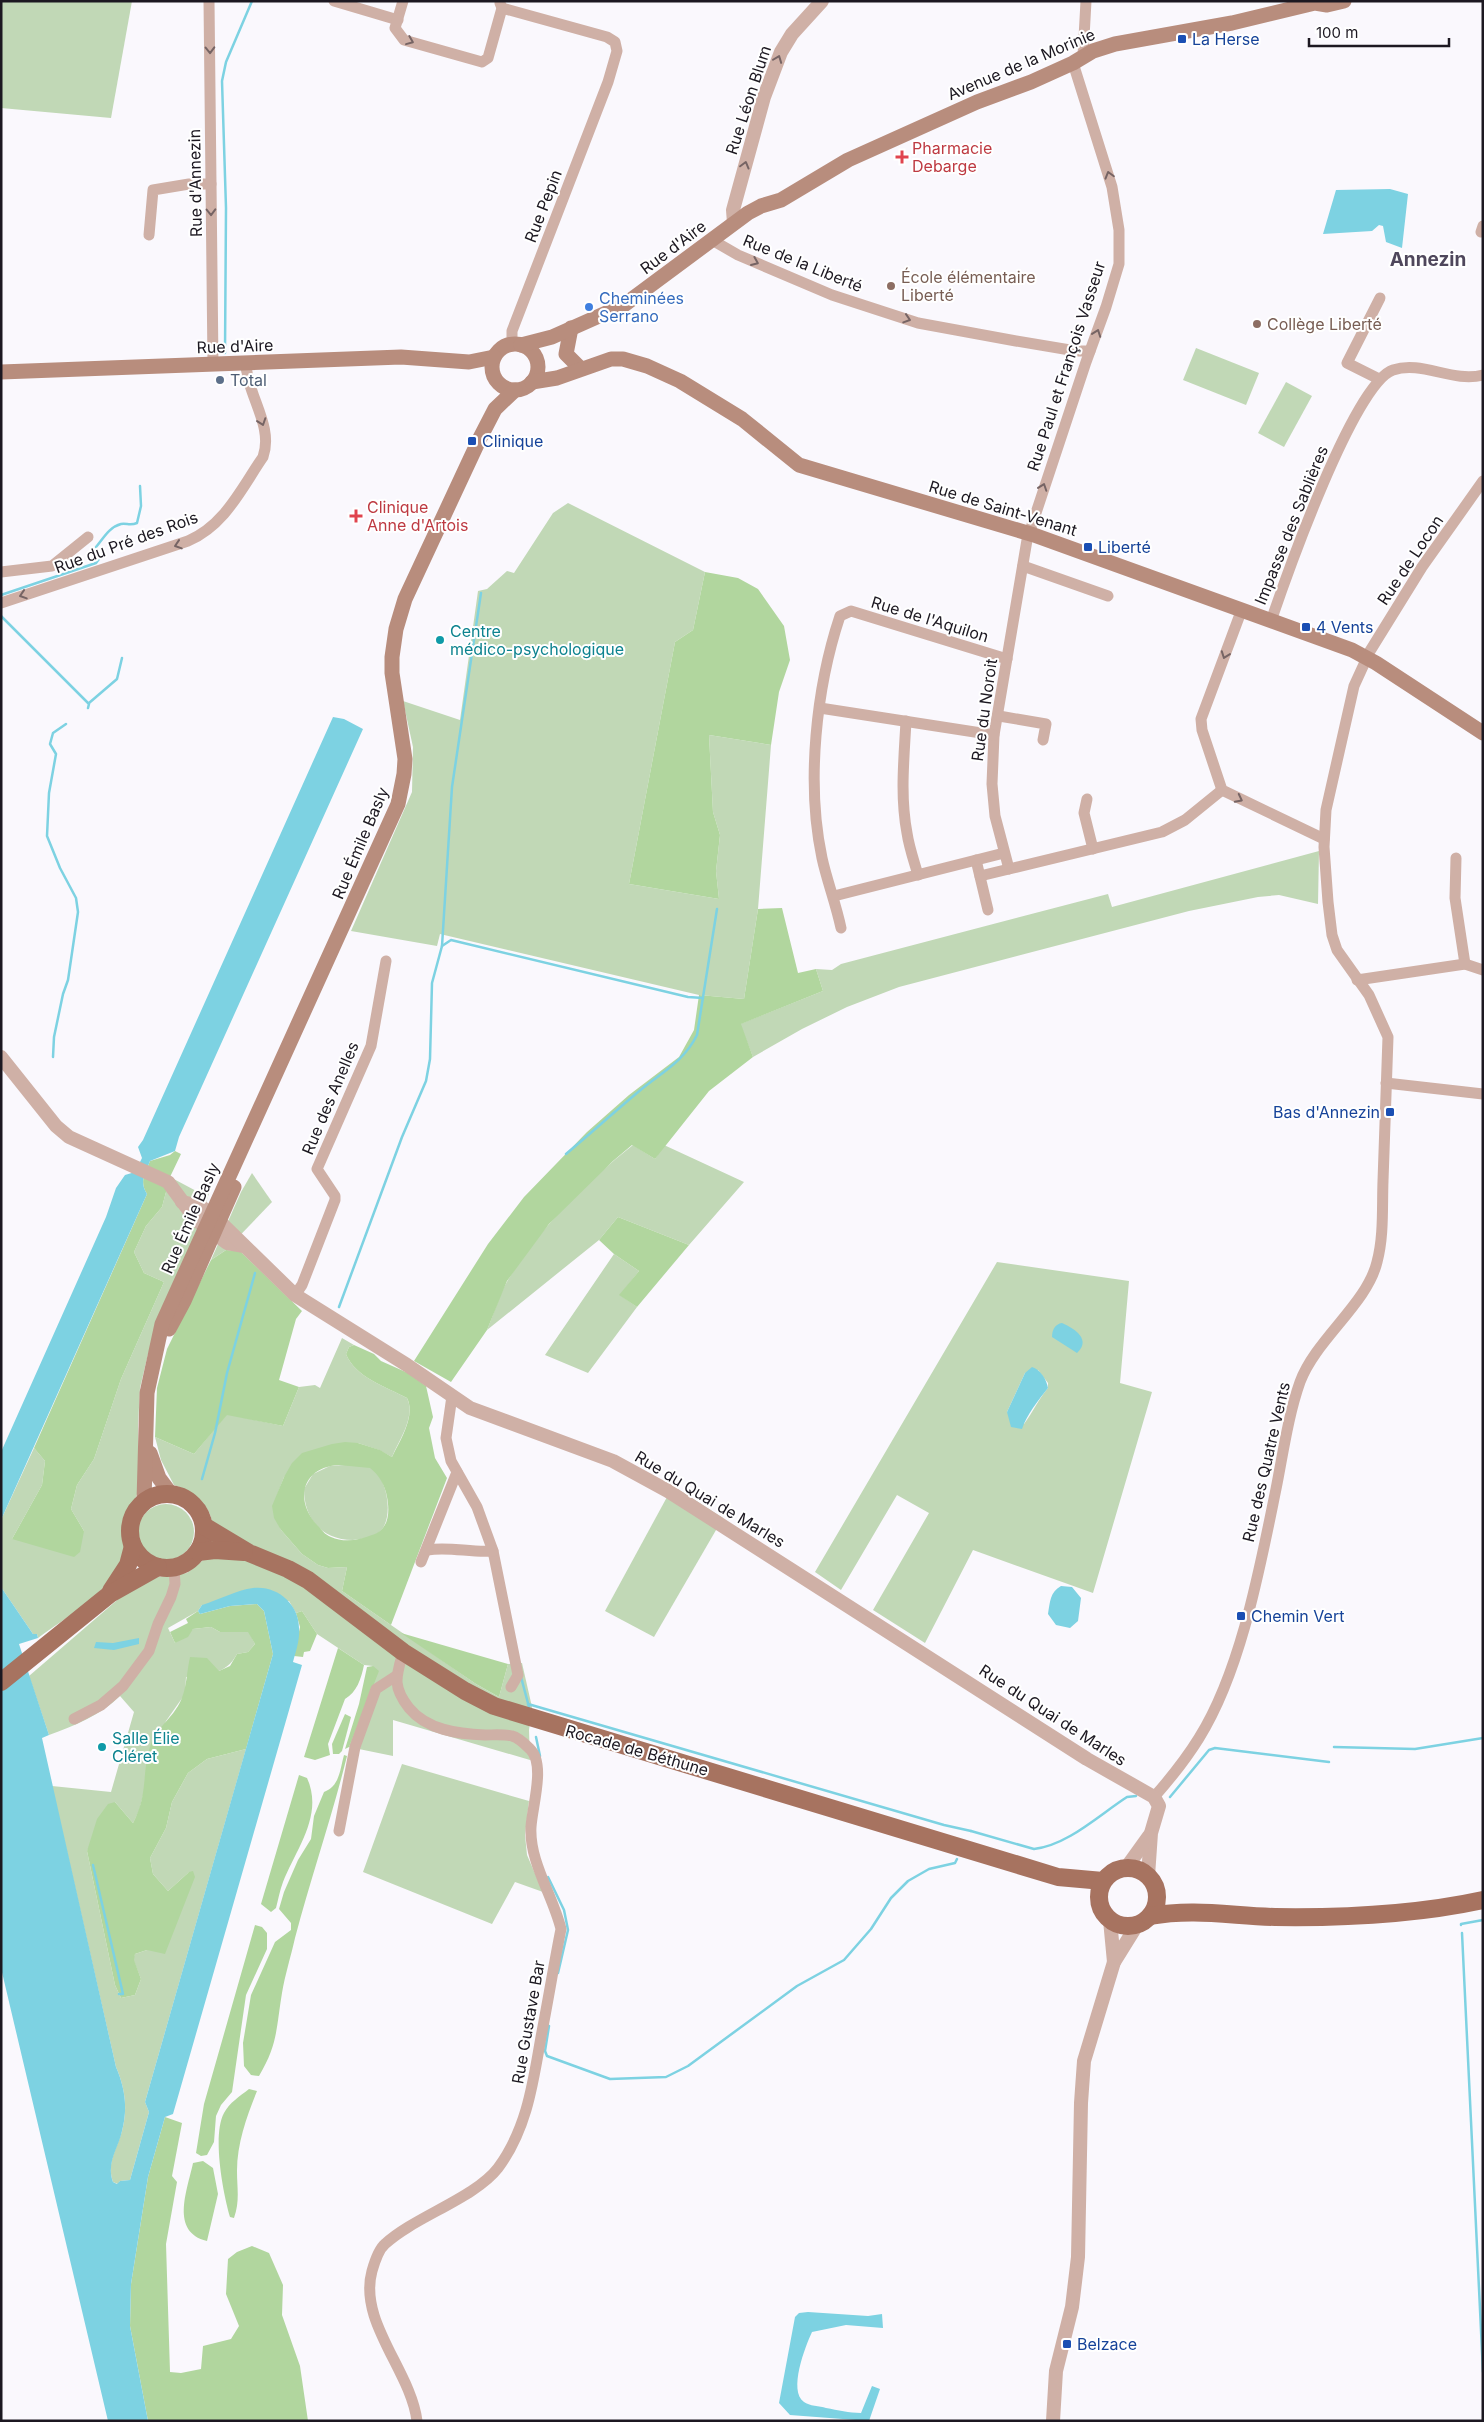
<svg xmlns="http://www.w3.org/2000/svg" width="1484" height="2422" font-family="Inter,sans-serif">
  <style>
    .green { fill: #c1d8b6; fill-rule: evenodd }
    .forest { fill: #b1d69e; fill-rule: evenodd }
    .water { fill: #7dd2e2 }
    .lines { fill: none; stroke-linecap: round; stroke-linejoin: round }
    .stream { stroke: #7dd2e2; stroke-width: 2.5 }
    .minor { stroke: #cfb0a6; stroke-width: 11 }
    .tertiary { stroke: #cfb0a6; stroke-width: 14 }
    .secondary { stroke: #b88d7d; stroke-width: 15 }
    .primary { stroke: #a77360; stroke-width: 18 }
    .oneway { stroke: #766464 }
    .transit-dot { fill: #1a4fb4; stroke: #fff; stroke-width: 2 }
    .health-dot { fill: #e0444e; stroke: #fff; stroke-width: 2 }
    .education-dot { fill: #8d6e63; stroke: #fff; stroke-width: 2 }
    .shop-dot { fill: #3f7fe0; stroke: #fff; stroke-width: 2 }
    .service-dot { fill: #5c6f8a; stroke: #fff; stroke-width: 2 }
    .culture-dot { fill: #0f9aa8; stroke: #fff; stroke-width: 2 }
    .labels { text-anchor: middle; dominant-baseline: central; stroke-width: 4; stroke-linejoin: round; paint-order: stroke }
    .transit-label { font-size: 16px; fill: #164399; stroke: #fff; text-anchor: start }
    .street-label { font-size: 16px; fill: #1c1821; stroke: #fff }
    .health-label { font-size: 16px; fill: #be3a42; stroke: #fff; text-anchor: start }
    .education-label { font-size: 16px; fill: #785e54; stroke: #fff; text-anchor: start }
    .shop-label { font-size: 16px; fill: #366cbe; stroke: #fff; text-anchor: start }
    .service-label { font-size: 16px; fill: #4e5e75; stroke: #fff; text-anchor: start }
    .culture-label { font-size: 16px; fill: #0d838f; stroke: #fff; text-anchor: start }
    .quarter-label { font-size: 19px; font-weight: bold; fill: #4f475c; stroke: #fff }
  </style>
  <rect width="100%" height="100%" fill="#faf8fd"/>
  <g class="green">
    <path d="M1,1H132L111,118L1,108Z"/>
    <path d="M1196,348L1259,373L1246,405L1183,380Z"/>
    <path d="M1286,382L1312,396L1284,447L1258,433Z"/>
    <path d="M568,503L705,572L693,630L675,642L629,884L719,899L716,871L720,835L713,812L709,735L771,745L758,909L744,999L699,995L440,934L437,946L351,931L412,792L413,747L403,701L460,720L478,591L487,589L507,571L514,573L553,513Z"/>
    <path d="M1319,851L1318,904L1279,895L1258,897L1189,911L899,987L847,1007L802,1029L753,1057L740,1024L823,991L816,969L832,970L841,964L1108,894L1112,907Z"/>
    <path d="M633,1145L655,1159L664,1145L744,1182L689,1245L618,1217L599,1240L487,1330C494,1314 499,1295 508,1280C539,1229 586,1182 633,1145Z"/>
    <path d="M252,1173L272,1202L226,1250L211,1260L241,1192Z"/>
    <path d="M170,1177L200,1193H209L197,1233L148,1354L140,1388L138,1426L139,1486C137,1501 127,1511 123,1525C121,1535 127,1547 125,1556C115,1588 64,1619 38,1638L37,1634H33L1,1587V1520L34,1448L45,1461L42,1485L12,1539L84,1531L71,1509L77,1485L94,1459L121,1379L164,1282L144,1273L134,1252L146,1226L162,1207Z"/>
    <path d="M614,1254L639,1271L620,1295L637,1307L588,1373L545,1355Z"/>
    <path d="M997,1262L1129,1281L1120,1383L1152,1392L1093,1593L973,1550L925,1643L873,1610L929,1513L897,1495L841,1590L815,1572ZM1038,1370L1048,1383V1388C1038,1400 1033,1412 1024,1424L1007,1412L1025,1373Z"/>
    <path d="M342,1338L354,1345L349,1347L346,1354C355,1377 386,1387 407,1398C416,1417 399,1440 392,1457L379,1450L358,1443L325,1447L284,1477L273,1506L281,1530L302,1554L318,1565L328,1568L347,1567L342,1591L476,1684L499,1697L508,1664L522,1663L532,1707L529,1730L530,1760L393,1720V1756L349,1747L373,1666L364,1665L317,1634L302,1611L296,1613L289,1601L202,1605L198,1611L168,1628L175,1643L193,1629L211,1627L220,1632H249L255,1644L248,1652L237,1654C225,1676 208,1673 186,1677L185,1694L166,1721L146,1773L145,1788L139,1811L133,1823L115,1802L87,1851L115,1985L121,1998L135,1995L141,1979L133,1959L135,1954L147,1950L189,1872L168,1891L153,1874L150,1858L166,1828L172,1802L188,1773L207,1759L246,1749L145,2102L149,2112L130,2180L120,2181L118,2184L113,2182C106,2163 117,2149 122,2131C128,2108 125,2088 116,2067L52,1786L111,1792L134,1712L120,1696C101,1715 74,1726 49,1735L29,1676L130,1589L151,1578L187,1573L207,1557C209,1547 212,1536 212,1526C213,1505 190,1490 174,1485L161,1460L155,1437L194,1454L227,1414L283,1426L299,1387L315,1385L320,1388Z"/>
    <path d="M330,1466C341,1465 362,1463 371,1468C388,1477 395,1522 378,1533C372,1538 360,1539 353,1540C322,1540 304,1519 304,1489L313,1474Z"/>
    <path d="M673,1486L723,1518L654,1637L605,1611Z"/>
    <circle cx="166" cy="1532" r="28"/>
    <path d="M402,1764L529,1801L525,1835L527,1855L543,1892L515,1882L492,1924L363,1872Z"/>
  </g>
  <g class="forest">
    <path d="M705,572L738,578L758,589L784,626L790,660L779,692L771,745L709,735L713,812L720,835L716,871L719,899L629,884L675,642L693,630Z"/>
    <path d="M782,908L798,973L816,969L823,991L741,1024L753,1057L709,1091L655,1159L632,1145L613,1161L549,1224L507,1281L487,1330L451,1382L414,1361L488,1244L524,1197L587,1132L629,1095L679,1057L694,1030L699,995L744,999L758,909Z"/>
    <path d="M175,1151L181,1154L170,1177L162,1207L146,1226L134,1252L144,1273L164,1282L121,1379L94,1459L77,1485L71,1509L84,1531L80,1552L74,1557L12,1539L42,1485L45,1461L34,1448L147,1194C139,1181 145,1174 150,1161L170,1155Z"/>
    <path d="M618,1217L689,1245L637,1307L619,1295L639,1271L614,1254L599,1240Z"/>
    <path d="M226,1250L240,1251L302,1311L296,1319L279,1380L299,1387L283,1426L227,1415L194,1454L155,1437L157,1388L167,1349L211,1260Z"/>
    <path d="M354,1345L374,1354L381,1361L408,1373L426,1386L433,1417L429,1428L435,1458L447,1478L391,1625L342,1591L347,1567L328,1568L318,1565L302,1554L281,1530L274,1518L272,1506L284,1477L292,1463L302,1453L332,1444L345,1442L358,1443L380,1450L392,1457C400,1440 416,1416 407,1398C386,1387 355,1377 346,1354L349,1347ZM339,1465L370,1468C379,1475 385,1485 387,1497C390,1512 389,1530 372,1535C360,1540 344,1543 331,1537C325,1535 321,1529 317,1525C294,1500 302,1467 339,1465Z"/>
    <path d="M257,1604L264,1611L273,1654L246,1749L207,1759L188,1773L172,1802L166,1828L150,1858L153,1874L168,1891L189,1872L193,1871L195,1877L165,1954L147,1950L135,1954L134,1960L141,1979L135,1995L121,1998L115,1985L87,1851L97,1819L108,1804L115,1802L133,1823C149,1793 141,1772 151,1744C155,1731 169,1720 176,1709C187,1694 186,1675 190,1657L207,1658L219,1671L230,1666L237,1654L248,1652L255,1644L248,1632H220L211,1627L193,1629L188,1637L175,1643L170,1632L188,1623L186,1619L198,1611L200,1614L230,1606Z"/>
    <path d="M302,1611L317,1634L310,1651L304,1652L303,1657L294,1656L300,1627L296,1613Z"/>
    <path d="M401,1633L508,1664L499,1697L476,1684Z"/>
    <path d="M338,1648L364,1665C361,1679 357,1692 345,1699L328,1744L330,1755L315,1760L304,1757Z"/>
    <path d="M373,1666L379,1671L349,1747L345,1749L359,1704L367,1667Z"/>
    <path d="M345,1714L351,1717L342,1751L339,1754H333L332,1744Z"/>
    <path d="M344,1755L347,1756C332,1817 311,1877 295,1938C291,1956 285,1975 282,1993C276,2029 278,2044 259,2076L251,2075L244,2066L243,2043L251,1995L275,1942L291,1930V1923L279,1909L284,1892L298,1860L311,1839L314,1816L324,1792C340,1786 340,1769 344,1755Z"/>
    <path d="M299,1775L307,1778C324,1815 296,1849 283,1882C280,1890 278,1900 276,1908L271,1912L261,1904Z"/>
    <path d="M255,1925L262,1927L267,1933V1949L246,1995L232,2092L221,2105L216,2116L214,2142L207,2155L201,2156L196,2153L204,2104Z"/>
    <path d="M249,2089L257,2091C247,2116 237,2143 237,2171C237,2188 240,2201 234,2218L230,2217C223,2193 212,2135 224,2113C229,2103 240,2096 249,2089Z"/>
    <path d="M165,2117L182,2123L172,2176L177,2182L166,2244L170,2372L181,2373L201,2369L203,2346L231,2339L239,2326L226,2294L228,2259L237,2252L252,2246L269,2253L283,2285L282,2315L300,2366L308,2421H148L130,2326L131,2284L148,2177Z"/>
    <path d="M203,2161L213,2168L218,2194L207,2241C170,2232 187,2191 193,2163Z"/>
  </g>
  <g class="water">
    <path d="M1390,189L1408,194L1402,248L1386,242L1383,226L1379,225L1372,231L1323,234L1336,190Z"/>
    <path d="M333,717L344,719L363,729L179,1137L175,1151L150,1161C145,1174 139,1181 147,1194L1,1520V1452L106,1217L116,1188L125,1175L135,1172L142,1158L138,1147L143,1140Z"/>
    <path d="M1062,1323C1076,1329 1091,1340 1077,1353L1052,1337C1052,1330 1055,1324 1062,1323Z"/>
    <path d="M1032,1367C1040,1369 1047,1380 1048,1388C1039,1399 1026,1416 1022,1429L1011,1427L1007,1412L1025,1373Z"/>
    <path d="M1061,1586L1072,1587L1081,1598L1078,1621L1070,1628L1056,1625L1048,1614C1050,1602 1050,1592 1061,1586Z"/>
    <path d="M1,1587L33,1634H37L38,1638L19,1644L49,1735L42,1738L116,2067C125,2088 128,2108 122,2131C118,2149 106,2163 113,2182L117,2184L120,2181L130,2180L149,2112L145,2102L273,1654L264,1611L257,1604L230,1606L200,1614L198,1611L202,1605C218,1600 237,1590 253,1588C277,1585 299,1604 299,1628C300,1640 296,1651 293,1662L302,1665L173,2114L165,2117L148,2177L131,2284L130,2326L148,2421H108L1,1968Z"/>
    <path d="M139,1638V1644L114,1650L94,1648L96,1642L113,1643Z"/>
    <path d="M808,2312L868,2316L882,2314L883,2328L846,2325L812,2332C805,2347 788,2391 804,2402C809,2406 820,2406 826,2408C838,2410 849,2413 861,2413L872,2386L880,2389L869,2421L790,2415L779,2403L795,2317L799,2313Z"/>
  </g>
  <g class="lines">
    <g class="stream">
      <path d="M225,353L226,208L222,81L226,62L252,1"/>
      <path d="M1,595L96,563L99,559L96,547C103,539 109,527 121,524C127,523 130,526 137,523L141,506L140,486"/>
      <path d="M1,616L89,704L88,708"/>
      <path d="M89,703L117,679L122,658"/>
      <path d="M442,946L451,940L688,997L703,998"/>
      <path d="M53,1057L54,1037L63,994L68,980L78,912L76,898L60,868L47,836L49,793L56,754L50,744L53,733L66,724"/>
      <path d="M566,1154C590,1134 613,1113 637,1093C660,1073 683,1063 697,1035L717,909"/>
      <path d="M339,1307L402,1137L426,1081L430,1059L432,983L442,946L452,787L481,593"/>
      <path d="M202,1479L215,1433L227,1373L255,1273"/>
      <path d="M521,1677L529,1707"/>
      <path d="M528,1704L944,1825L971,1831"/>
      <path d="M536,1737L540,1756"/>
      <path d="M1334,1747L1415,1749L1483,1738"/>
      <path d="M1170,1797L1209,1750L1215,1748L1329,1762"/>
      <path d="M971,1831L1034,1849C1068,1845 1099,1815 1127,1797L1136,1796"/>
      <path d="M93,1865L123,1994H119"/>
      <path d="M548,1877L564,1910L568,1930L558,1973"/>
      <path d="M1461,1925V1924L1483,1920"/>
      <path d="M1462,1933L1483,2372"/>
      <path d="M549,2026L545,2051L547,2056L610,2079L666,2077L688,2066L797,1986L844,1960L871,1929L891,1898L908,1881L929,1869L955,1863L957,1859"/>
    </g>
    <g class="minor">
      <path d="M209,1L213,365"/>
      <path d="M334,1L398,20"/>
      <path d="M403,1L395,28L404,40L482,62L488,58L502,8L500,3"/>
      <path d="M502,8L607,37L615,42L617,51L608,82L512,331V344"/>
      <path d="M1083,56L1086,1"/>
      <path d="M1073,63L1112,187L1119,230V264L1106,307L1086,362L1027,540L994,735L992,784L995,816L1009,869L1162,832L1185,820L1222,790"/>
      <path d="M1483,226L1481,232H1483"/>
      <path d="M149,235L153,190L189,184H211"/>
      <path d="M712,240L738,255L832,295L918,323L1016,341L1076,351H1090"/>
      <path d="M1379,379L1347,363L1380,298"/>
      <path d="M1023,566L1108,596"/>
      <path d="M1,572L52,566L88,537"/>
      <path d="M1,603L188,541C225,525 241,489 263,457C274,426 247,395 246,364"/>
      <path d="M1242,609L1201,719L1202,730L1222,790L1324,839"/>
      <path d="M1271,621C1286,577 1354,383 1393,370C1422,360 1452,383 1483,375"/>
      <path d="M820,708L994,735"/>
      <path d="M999,716L1046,724L1043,740"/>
      <path d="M906,721C904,759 900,796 907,833C909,847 914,861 918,875"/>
      <path d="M1087,799L1084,813L1093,849"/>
      <path d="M1456,858L1455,898L1465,964"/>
      <path d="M976,860L988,910"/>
      <path d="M980,876L1009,869"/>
      <path d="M834,896L1004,853"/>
      <path d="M841,928C836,904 827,881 822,858C806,783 816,688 840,616L851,611L1007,659"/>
      <path d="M1357,980L1465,964L1483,970"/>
      <path d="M1386,1083L1483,1094"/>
      <path d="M295,1295L302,1285L335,1200V1196L317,1169L371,1046L386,961"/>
      <path d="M452,1396L446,1438L451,1461L477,1507L493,1551L518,1675L511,1687"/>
      <path d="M427,1550C449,1546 471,1553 493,1551"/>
      <path d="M421,1562L457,1472"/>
      <path d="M403,1652C396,1677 392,1686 409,1708C427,1730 458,1734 485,1735C494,1735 504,1734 512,1736C517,1737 526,1745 530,1749C546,1764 532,1807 531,1827C529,1861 553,1896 561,1929C554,1964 548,2001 541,2037C533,2083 527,2129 498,2168C475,2198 414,2217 385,2244C379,2249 374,2264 372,2271C358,2322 411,2371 417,2421"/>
      <path d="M74,1719L101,1705L123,1686L149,1651L158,1624L171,1597L175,1584L174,1567"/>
      <path d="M1154,1797C1170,1779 1186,1759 1199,1738C1241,1671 1260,1567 1276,1489C1283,1454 1288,1416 1300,1382C1316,1339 1367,1304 1377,1262C1384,1236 1382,1207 1383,1181C1385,1133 1386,1085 1388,1037L1369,995L1337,950L1332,935L1328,902L1324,847L1326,810L1354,686L1370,651L1422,567L1483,481"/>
      <path d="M339,1831L355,1747L376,1689L396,1676"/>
    </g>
    <g class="tertiary">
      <path d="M734,223L733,210L764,97L781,52L792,34L822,1"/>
      <path d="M1,1057L56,1126L69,1137L168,1182L196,1220L227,1243L244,1246"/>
      <path d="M182,1202L200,1206L215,1217L295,1295L407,1365L470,1408L613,1461L668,1491L1087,1759L1154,1797L1159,1806L1151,1833L1148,1876"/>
      <path d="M1126,1868L1149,1836"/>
      <path d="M1110,1920L1114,1962"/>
      <path d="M1053,2421L1056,2371L1072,2307L1078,2257L1081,2103L1084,2061L1114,1962L1137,1925"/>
    </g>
    <g class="secondary">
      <path d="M571,328L566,354L580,368"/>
      <circle cx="515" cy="367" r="23"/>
      <path d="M521,345L552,337L624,305L748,213L761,206L781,200L848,160L977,102L1031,82L1073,63L1093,51L1115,44L1232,23L1315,3L1327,5L1344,1"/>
      <path d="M1,372L401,357L469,362L494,357"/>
      <path d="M532,382L557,378L611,359H623L647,366L680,381L742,419L799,465L1034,535L1352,650L1376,663L1483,733"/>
      <path d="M169,1329L184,1301L234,1187"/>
      <path d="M150,1453L159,1478L171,1494"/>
      <path d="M144,1501L147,1393L162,1324L398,804L404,774L405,759L392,673V657L396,629L405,599L480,438L495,409L515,390"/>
    </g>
    <g class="primary">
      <circle cx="167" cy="1531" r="37"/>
      <path d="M204,1526L249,1553L288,1569L308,1580L403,1652L465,1691L494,1706L1058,1877L1103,1881"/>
      <path d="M198,1552L215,1550L244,1552"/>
      <path d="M111,1591L128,1565L133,1546"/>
      <path d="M1,1682L110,1594L158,1567"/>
      <circle cx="1128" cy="1897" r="29"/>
      <path d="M1150,1916C1194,1908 1232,1916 1275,1917C1345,1918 1414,1915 1483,1900"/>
    </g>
  </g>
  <defs><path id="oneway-chevron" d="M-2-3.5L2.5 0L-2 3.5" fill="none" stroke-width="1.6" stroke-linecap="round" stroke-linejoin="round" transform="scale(1.25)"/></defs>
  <g class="oneway">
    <use href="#oneway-chevron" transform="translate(410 41) rotate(22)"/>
    <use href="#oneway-chevron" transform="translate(210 50) rotate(89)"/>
    <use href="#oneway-chevron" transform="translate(778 59) rotate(-69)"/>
    <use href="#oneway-chevron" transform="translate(745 165) rotate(-75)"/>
    <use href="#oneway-chevron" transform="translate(1109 175) rotate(-106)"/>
    <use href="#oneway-chevron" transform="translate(211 212) rotate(89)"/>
    <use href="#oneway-chevron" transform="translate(755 262) rotate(23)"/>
    <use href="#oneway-chevron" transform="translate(907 319) rotate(18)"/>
    <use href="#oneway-chevron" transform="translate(1097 333) rotate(-70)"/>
    <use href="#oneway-chevron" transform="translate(262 422) rotate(71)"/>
    <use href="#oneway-chevron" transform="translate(1043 487) rotate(-71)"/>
    <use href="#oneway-chevron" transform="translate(178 545) rotate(162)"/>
    <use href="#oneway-chevron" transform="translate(23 595) rotate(162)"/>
    <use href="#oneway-chevron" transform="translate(1225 655) rotate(110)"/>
    <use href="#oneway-chevron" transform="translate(1239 799) rotate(27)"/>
  </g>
  <g class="transit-dot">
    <rect x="1177" y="34" width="10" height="10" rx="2.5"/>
    <rect x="467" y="436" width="10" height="10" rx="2.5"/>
    <rect x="1083" y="542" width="10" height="10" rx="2.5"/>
    <rect x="1301" y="622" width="10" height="10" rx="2.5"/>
    <rect x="1385" y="1107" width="10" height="10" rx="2.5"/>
    <rect x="1236" y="1611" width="10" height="10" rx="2.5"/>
    <rect x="1062" y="2339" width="10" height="10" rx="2.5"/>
  </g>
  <g class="health-dot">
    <path d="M899.5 149.5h5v5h5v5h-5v5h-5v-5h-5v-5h5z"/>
    <path d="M353.5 508.5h5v5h5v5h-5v5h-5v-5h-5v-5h5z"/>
  </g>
  <g class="education-dot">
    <circle cx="891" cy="286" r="5"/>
    <circle cx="1257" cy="324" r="5"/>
  </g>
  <circle class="shop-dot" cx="589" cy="307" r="5"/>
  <circle class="service-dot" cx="220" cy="380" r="5"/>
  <g class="culture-dot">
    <circle cx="440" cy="640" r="5"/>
    <circle cx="102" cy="1747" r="5"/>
  </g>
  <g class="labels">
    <g class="transit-label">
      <text x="1192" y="39">La Herse</text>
      <text x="482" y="441">Clinique</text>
      <text x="1098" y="547">Liberté</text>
      <text x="1316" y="627">4 Vents</text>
      <text x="1380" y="1112" text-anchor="end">Bas d'Annezin</text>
      <text x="1251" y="1616">Chemin Vert</text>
      <text x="1077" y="2344">Belzace</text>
    </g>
    <g class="street-label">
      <text transform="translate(1021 64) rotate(-23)">Avenue de la Morinie</text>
      <text transform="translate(748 100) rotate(-72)">Rue Léon Blum</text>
      <text transform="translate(195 183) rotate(-91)">Rue d'Annezin</text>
      <text transform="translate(543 206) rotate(-69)">Rue Pepin</text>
      <text transform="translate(673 247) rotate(-37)">Rue d'Aire</text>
      <text transform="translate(803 263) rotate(22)">Rue de la Liberté</text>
      <text transform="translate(235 346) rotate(-2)">Rue d'Aire</text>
      <text transform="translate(1066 366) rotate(-72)">Rue Paul et François Vasseur</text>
      <text transform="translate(1003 508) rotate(17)">Rue de Saint-Venant</text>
      <text transform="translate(1291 525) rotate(-68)">Impasse des Sablières</text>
      <text transform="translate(126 542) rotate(-20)">Rue du Pré des Rois</text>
      <text transform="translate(1410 560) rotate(-56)">Rue de Locon</text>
      <text transform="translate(930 619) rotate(17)">Rue de l'Aquilon</text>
      <text transform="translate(984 710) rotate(-82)">Rue du Noroit</text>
      <text transform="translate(360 843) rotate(-67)">Rue Émile Basly</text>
      <text transform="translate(330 1098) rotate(-67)">Rue des Anelles</text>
      <text transform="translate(190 1218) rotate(-66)">Rue Émile Basly</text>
      <text transform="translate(1266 1462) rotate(-77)">Rue des Quatre Vents</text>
      <text transform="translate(710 1499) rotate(31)">Rue du Quai de Marles</text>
      <text transform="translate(1053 1715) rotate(33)">Rue du Quai de Marles</text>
      <text transform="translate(637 1750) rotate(16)">Rocade de Béthune</text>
      <text transform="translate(528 2022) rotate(-80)">Rue Gustave Bar</text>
    </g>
    <g class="health-label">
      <text x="912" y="148">Pharmacie<tspan x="912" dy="18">Debarge</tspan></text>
      <text x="367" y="507">Clinique<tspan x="367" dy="18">Anne d'Artois</tspan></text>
    </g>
    <g class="education-label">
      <text x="901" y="277">École élémentaire<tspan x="901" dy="18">Liberté</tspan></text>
      <text x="1267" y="324">Collège Liberté</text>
    </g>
    <g class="shop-label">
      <text x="599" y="298">Cheminées<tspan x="599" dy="18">Serrano</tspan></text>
    </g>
    <g class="service-label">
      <text x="230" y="380">Total</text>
    </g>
    <g class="culture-label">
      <text x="450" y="631">Centre<tspan x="450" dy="18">médico-psychologique</tspan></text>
      <text x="112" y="1738">Salle Élie<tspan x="112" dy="18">Cléret</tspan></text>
    </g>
    <g class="quarter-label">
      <text x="1428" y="259">Annezin</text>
    </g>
  </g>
  <rect width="1484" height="2422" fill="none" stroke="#1c1821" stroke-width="5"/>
  <path d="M1309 38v8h140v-8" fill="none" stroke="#1c1821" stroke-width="2.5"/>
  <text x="1316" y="38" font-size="15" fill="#1c1821" stroke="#ffffff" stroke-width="4" paint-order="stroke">100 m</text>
</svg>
